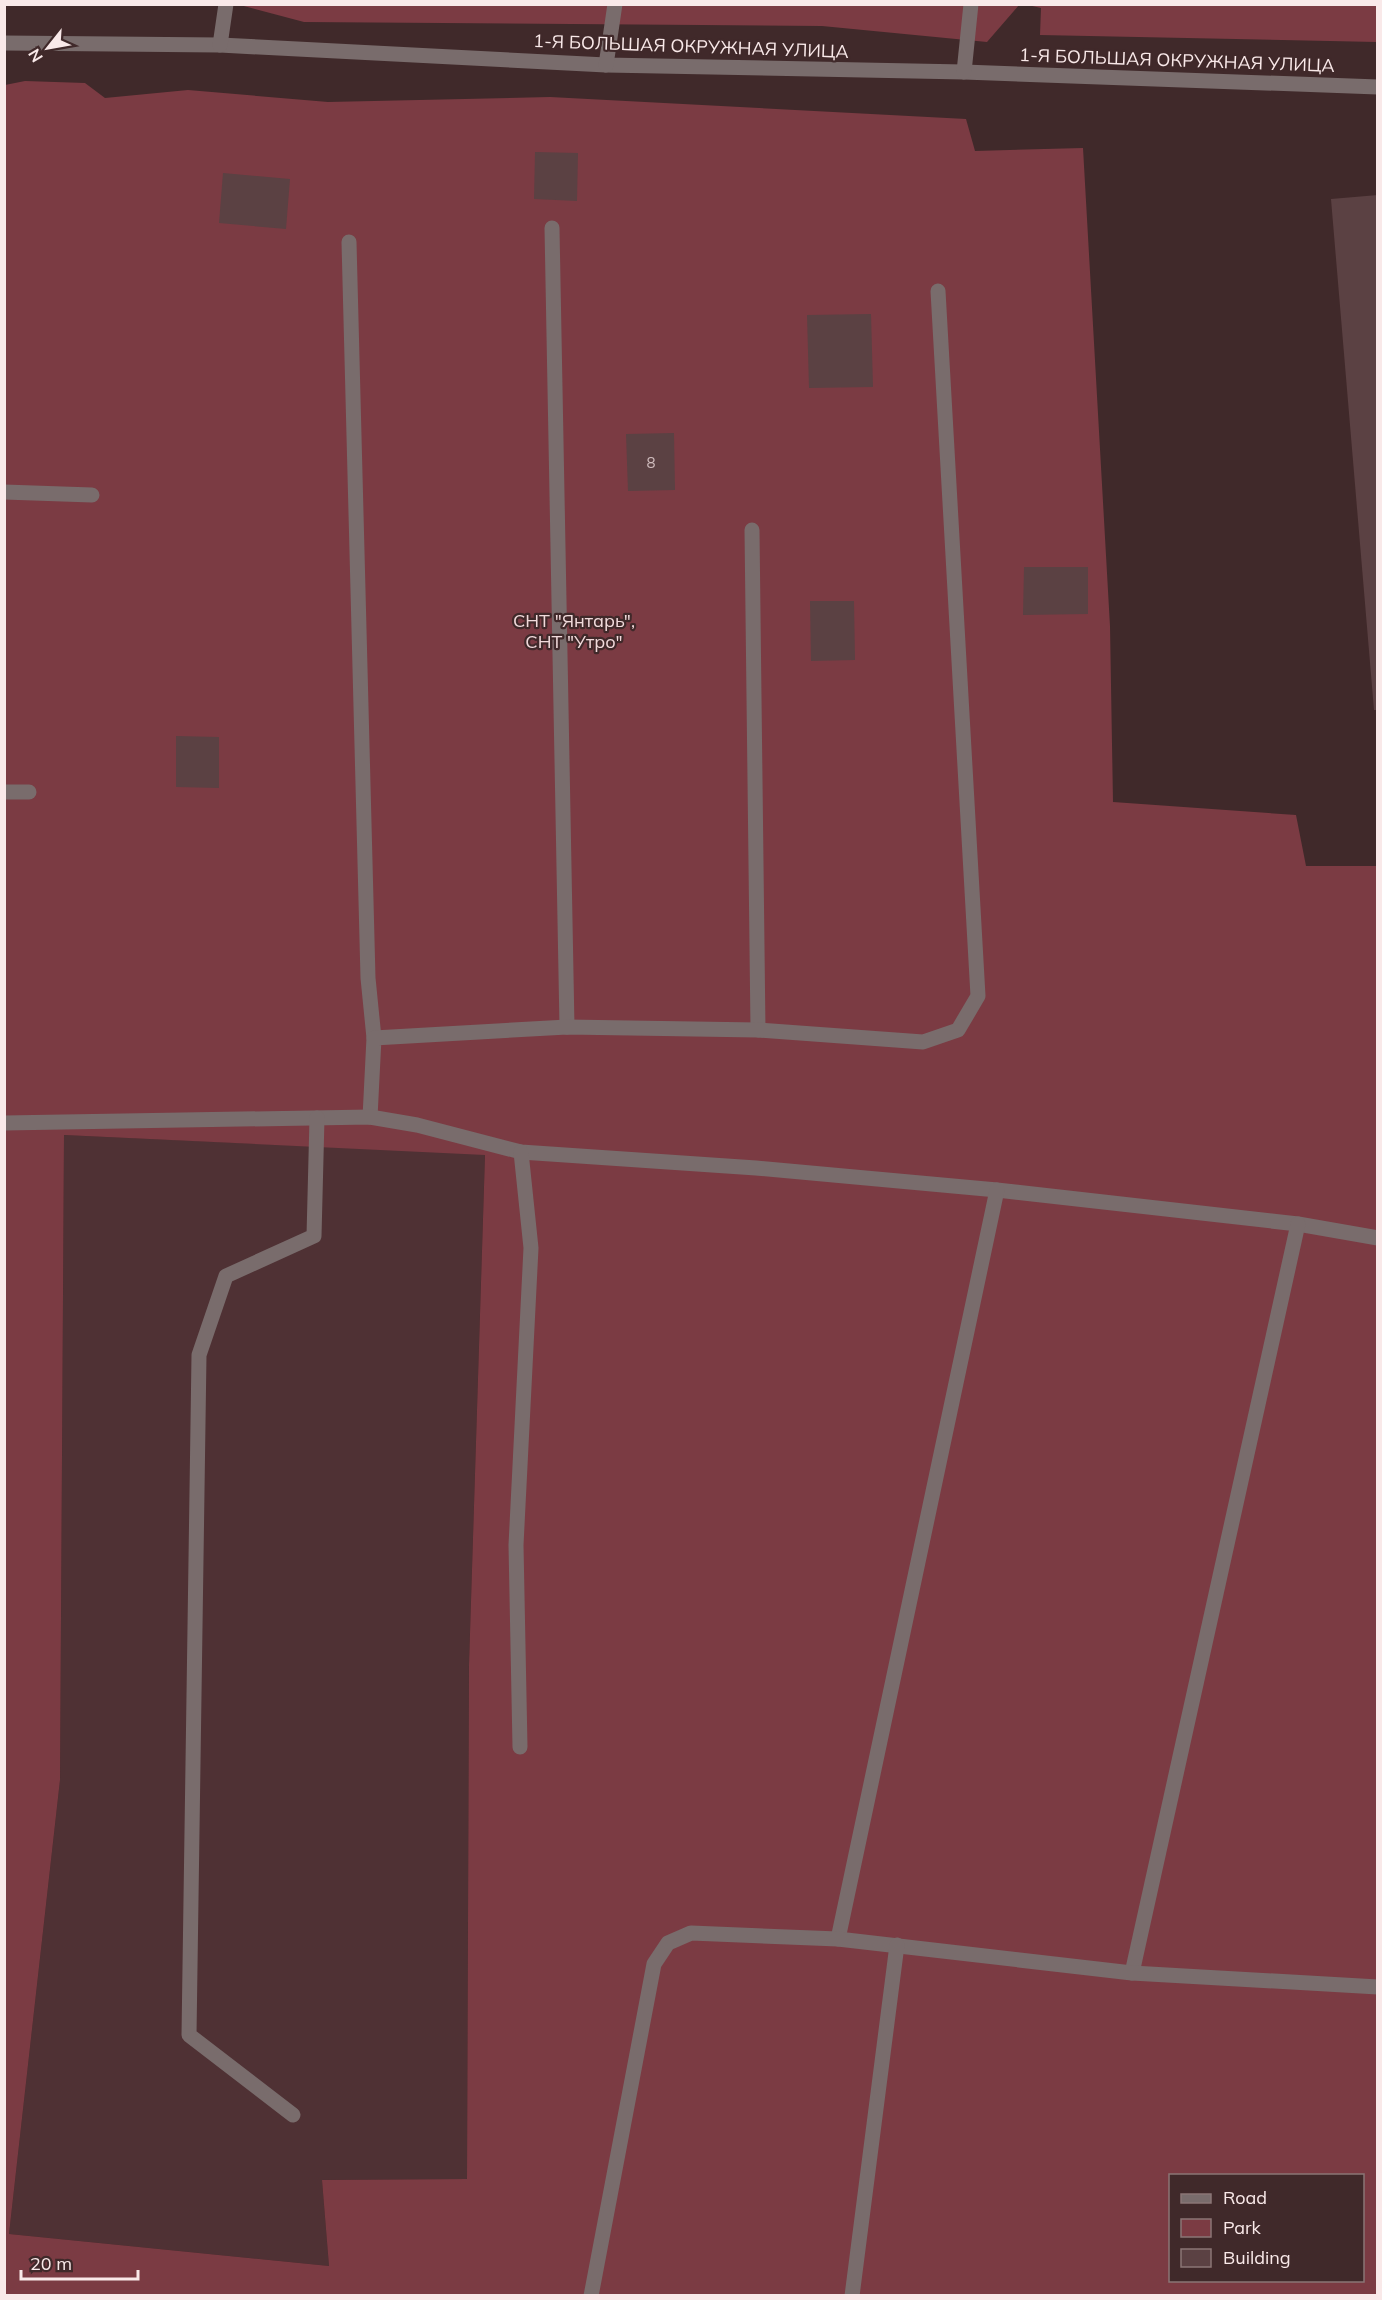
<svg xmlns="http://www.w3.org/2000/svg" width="1382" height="2300" font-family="Mulish,sans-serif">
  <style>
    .built { fill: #4f3134 }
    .green { fill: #7b3b43; fill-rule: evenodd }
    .building { fill: #5b4143 }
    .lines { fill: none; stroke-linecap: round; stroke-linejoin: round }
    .minor { stroke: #796c6c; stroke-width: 15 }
    .labels { text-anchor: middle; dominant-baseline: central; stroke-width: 4.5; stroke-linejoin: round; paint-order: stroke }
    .number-label { font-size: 15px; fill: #d2bfc0 }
    .street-label { font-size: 18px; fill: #f9e9e9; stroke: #40292a }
    .park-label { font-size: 18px; fill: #f1dadb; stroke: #40292a }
  </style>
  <rect width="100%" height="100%" fill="#40292a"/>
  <path class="built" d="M64,1135L485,1154L469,1665L467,2179L322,2180L329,2266L9,2234L60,1780Z"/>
  <g class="green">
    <path d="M240,5H1019L987,42L822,26L304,22Z"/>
    <path d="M1028,5H1377V42L1040,35L1041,8Z"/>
    <path d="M25,81L85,83L105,98L188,90L328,102L550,97L966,119L975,151L1083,148L1110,626L1113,802L1296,815L1306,866H1377V2295L5,2296V85ZM64,1135L485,1155L469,1665L467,2179L322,2180L329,2266L9,2234L60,1780ZM1170,2176H1362V2280H1170Z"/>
  </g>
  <g class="building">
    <path d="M535,152L578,153L577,201L534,199Z"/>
    <path d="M223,173L290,179L286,229L219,223Z"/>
    <path d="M1378,195V710H1374L1331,199Z"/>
    <path d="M871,314L873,387L809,388L807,315Z"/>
    <path d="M674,433L675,490L628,491L626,434Z"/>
    <path d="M1024,567H1088V614L1023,615Z"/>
    <path d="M810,601H854L855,660L811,661Z"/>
    <path d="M176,736L219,737V788L176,787Z"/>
  </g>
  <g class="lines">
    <g class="minor">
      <path d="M4,43L220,45L606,65L964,72L1378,87"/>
      <path d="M220,45L226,4"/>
      <path d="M606,65L615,4"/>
      <path d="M964,72L971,4"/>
      <path d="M552,228L567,1027"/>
      <path d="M349,242L368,978L374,1038"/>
      <path d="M4,492L92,495"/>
      <path d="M752,530L758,1030"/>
      <path d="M4,792H29"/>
      <path d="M370,1117L374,1038L567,1027L758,1030L923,1042L958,1030L978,996L938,291"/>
      <path d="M4,1123L370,1117L417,1125L521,1152L756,1168L997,1190L1298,1224L1378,1238"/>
      <path d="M520,1747L516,1545L531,1248L521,1152"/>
      <path d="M838,1939L997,1190"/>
      <path d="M1132,1973L1298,1224"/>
      <path d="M293,2115L189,2035L199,1355L226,1276L314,1236L317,1118"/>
      <path d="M591,2296L654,1964L668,1943L691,1933L838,1939L1132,1973L1378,1987"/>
      <path d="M852,2296L897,1945"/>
    </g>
  </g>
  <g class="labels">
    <g class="number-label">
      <text x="651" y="462">8</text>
    </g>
    <g class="street-label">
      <text transform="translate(691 46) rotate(2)">1-Я БОЛЬШАЯ ОКРУЖНАЯ УЛИЦА</text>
      <text transform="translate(1177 60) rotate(2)">1-Я БОЛЬШАЯ ОКРУЖНАЯ УЛИЦА</text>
    </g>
    <g class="park-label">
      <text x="574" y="620">СНТ "Янтарь",<tspan x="574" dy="21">СНТ "Утро"</tspan></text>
    </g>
  </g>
  <rect width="1382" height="2300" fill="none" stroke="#f9e9e9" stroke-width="12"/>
  <rect x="1169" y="2174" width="195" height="108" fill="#40292a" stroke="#8a7676" stroke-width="1.5"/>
  <rect x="1181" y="2194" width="30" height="9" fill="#796c6c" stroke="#8a7676" stroke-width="1.5"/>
  <text x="1223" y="2204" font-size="18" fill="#f9e9e9">Road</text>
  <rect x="1181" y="2219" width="30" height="18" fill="#7b3b43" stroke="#8a7676" stroke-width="1.5"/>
  <text x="1223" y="2234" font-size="18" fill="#f9e9e9">Park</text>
  <rect x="1181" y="2249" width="30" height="18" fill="#5b4143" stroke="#8a7676" stroke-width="1.5"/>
  <text x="1223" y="2264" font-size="18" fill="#f9e9e9">Building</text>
  <g transform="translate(48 48) rotate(239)" stroke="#40292a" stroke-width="4.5" paint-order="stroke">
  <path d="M0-4.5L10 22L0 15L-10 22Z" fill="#f9e9e9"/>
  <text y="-9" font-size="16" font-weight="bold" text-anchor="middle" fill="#f9e9e9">N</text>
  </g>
  <path d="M21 2270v9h117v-9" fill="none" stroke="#f9e9e9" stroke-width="3"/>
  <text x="30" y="2270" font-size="18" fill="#f9e9e9" stroke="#40292a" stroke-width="4.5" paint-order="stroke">20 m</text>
</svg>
